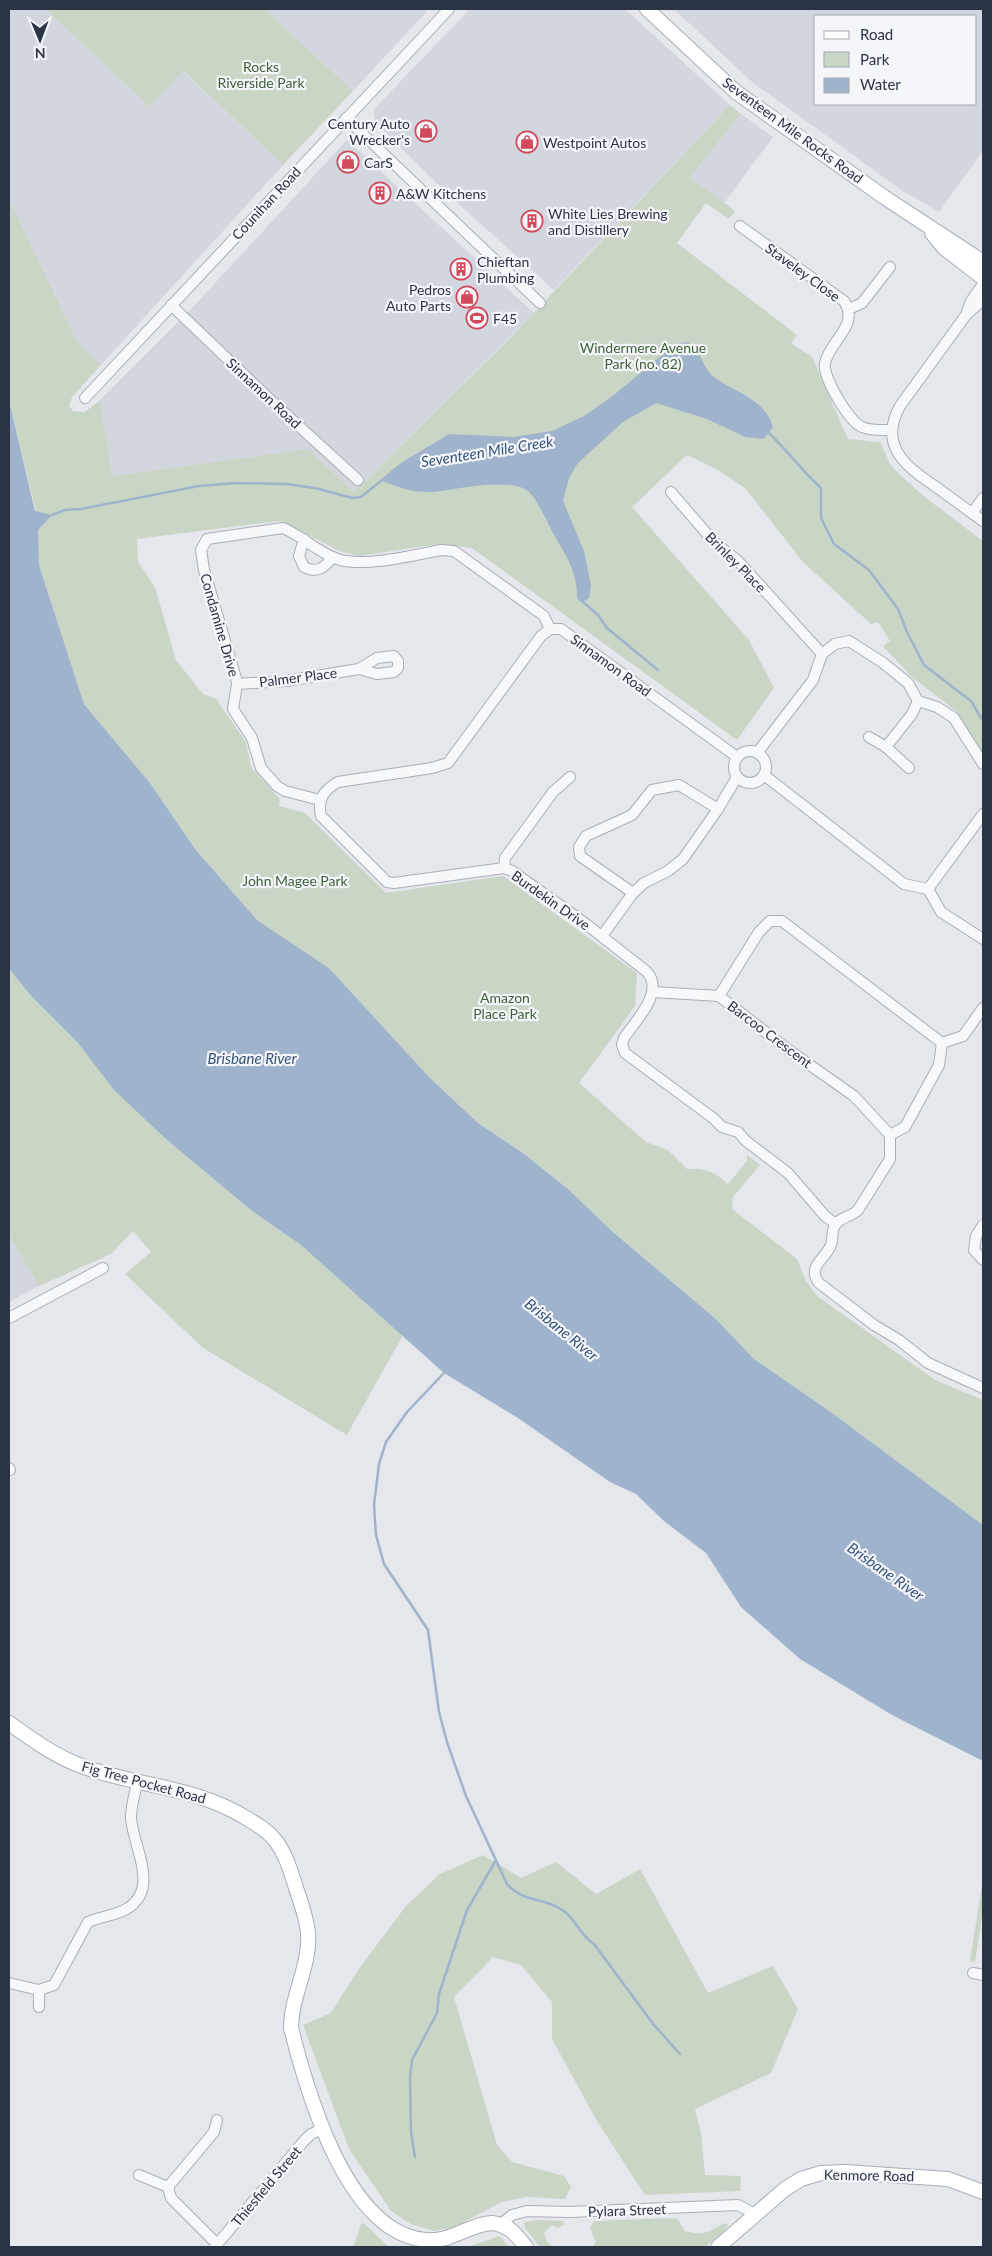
<svg xmlns="http://www.w3.org/2000/svg" width="992" height="2256" font-family="Lato,sans-serif">
  <style>
    .built { fill: #d2d6de; fill-rule: evenodd }
    .green { fill: #c9d6c5 }
    .water { fill: #9fb4cc }
    .lines { fill: none; stroke-linecap: round; stroke-linejoin: round }
    .stream { stroke: #9fb4cc; stroke-width: 2.5 }
    .street-casing { stroke: #a9aeb7; stroke-width: 12 }
    .secondary-casing { stroke: #a9aeb7; stroke-width: 16 }
    .street { stroke: #f7f8fa; stroke-width: 10 }
    .secondary { stroke: #fff; stroke-width: 14 }
    .labels { text-anchor: middle; dominant-baseline: central; stroke-width: 4.5; stroke-linejoin: round; paint-order: stroke }
    .park-label { font-size: 14px; fill: #3f6138; stroke: #f4f6f9 }
    .poi-label { font-size: 14px; fill: #2b3445; stroke: #f4f6f9; text-anchor: start }
    .street-label { font-size: 14px; fill: #2b3445; stroke: #f4f6f9 }
    .water-label { font-size: 15px; font-style: italic; fill: #34527a; stroke: #f4f6f9 }
  </style>
  <rect width="100%" height="100%" fill="#e4e7ec"/>
  <g class="built">
    <path d="M9,9H45L150,107L182,71L283,165L101,365L77,341L9,199Z"/>
    <path d="M265,9H429L353,91Z"/>
    <path d="M470,9H625L730,105L554,290L452,198L380,127L374,118V109Z"/>
    <path d="M674,9H983V151L939,212L903,191L752,82ZM816,16H976V104H816Z"/>
    <path d="M741,114L773,137L724,203L690,177Z"/>
    <path d="M347,140L534,313L354,492L308,449L112,476L100,400L194,306Z"/>
    <path d="M9,1235L39,1286L9,1302Z"/>
  </g>
  <g class="green">
    <path d="M45,9H265L353,91L283,165L183,71L150,107Z"/>
    <path d="M730,105L741,114L690,177L735,211L729,219L706,203L677,243L797,335L791,343L812,357L848,439L880,442L890,464L900,475L926,498L983,541V754L956,711L912,677L883,646L890,641L878,622L871,624L803,562L745,488L718,470L687,455L632,507L749,640L774,688L737,740L472,548L438,544L359,556L339,551L284,522L278,521L137,539L138,562L155,587L176,660L203,694L216,699L246,742L251,767L280,799L279,806L305,813L386,893L503,876L637,973L635,1006L579,1083L646,1142L668,1150L687,1169C705,1168 715,1172 728,1184L747,1161V1155L760,1165L733,1197L732,1209L797,1259L806,1281L817,1296L935,1380L983,1400V1525L828,1410L754,1359L717,1320L613,1232L568,1189L523,1153L478,1123L430,1078L329,968L257,920L195,849L150,783L84,704L39,565L36,511L9,400V199L77,341L101,365L72,397L69,406L73,411L85,412L100,400L112,476L308,449L354,492L511,337Z"/>
    <path d="M9,969L32,997L78,1043L167,1140L252,1211L301,1245L403,1335L347,1435L203,1348L125,1274L151,1252L133,1231L111,1254L39,1286L9,1235Z"/>
    <path d="M483,1855L521,1878L556,1862L596,1894L640,1869L708,1993L773,1966L798,2009L771,2073L695,2109L701,2133L705,2175L741,2176L740,2191L645,2195L597,2121L552,2039V2002L521,1965L493,1957L454,1997L497,2145L512,2162L564,2176L571,2187L565,2199L527,2197L502,2202L454,2227L434,2231L411,2224L391,2211L349,2149L303,2025L331,2013L358,1970L406,1906L440,1874Z"/>
    <path d="M983,1879V1911L975,1962L970,1961Z"/>
    <path d="M674,2218L678,2220L685,2231C707,2237 707,2231 726,2223L728,2225L724,2231L705,2247H593L596,2242L590,2228L594,2221Z"/>
    <path d="M538,2220L563,2221L565,2224L558,2228L552,2225L544,2233L547,2242L554,2247H540L525,2228L524,2222Z"/>
    <path d="M362,2222L389,2247H353Z"/>
    <path d="M499,2236L509,2247H468Z"/>
  </g>
  <g class="water">
    <path d="M688,342C702,353 703,368 713,376C734,393 765,398 773,427L764,439L745,437L707,419L656,403L623,422L578,463L569,478L563,501L584,551L591,585L589,598L582,603L577,598C578,574 566,555 554,535C549,525 536,498 529,492C510,476 454,490 432,492C413,493 397,487 380,480L401,463L449,434L513,437L552,431L584,416L614,395L674,345Z"/>
    <path d="M9,400L35,511L52,515L38,530L39,565L84,704L150,783L195,849L257,920L329,968L430,1078L478,1123L523,1153L568,1189L613,1232L717,1320L754,1359L828,1410L983,1525V1761L892,1715L800,1659L741,1607L706,1553L664,1521L636,1494L610,1482L518,1418L444,1373L301,1245L252,1211L167,1140L114,1090L78,1043L32,997L9,969Z"/>
  </g>
  <g class="lines">
    <g class="stream">
      <path d="M768,432C787,450 802,471 821,488V518L834,544L869,570L898,609L907,632L924,665L971,701L983,721"/>
      <path d="M52,515L65,510L81,509L199,486L235,483L286,484L315,488L352,498L361,497L382,480"/>
      <path d="M582,601L598,615L607,628L658,670"/>
      <path d="M444,1373L407,1412L386,1442L379,1464L374,1505L376,1535L384,1564L428,1630L439,1712L447,1742L466,1796L507,1884C523,1902 540,1897 559,1908C575,1916 579,1935 594,1944L654,2025L680,2054"/>
      <path d="M415,2157L411,2132L410,2078L412,2060L437,2013L439,1994L467,1910L496,1860"/>
    </g>
    <g class="street-casing">
      <g id="street">
        <path d="M346,118L540,303"/>
        <path d="M740,226L844,301C860,326 830,340 825,363C822,376 849,422 862,427C871,431 883,430 892,430"/>
        <path d="M983,284L971,301L966,315L900,406C877,447 908,468 939,489C954,500 969,511 983,521"/>
        <path d="M171,305L279,408L358,480"/>
        <path d="M849,309L862,303L890,267"/>
        <path d="M967,314L983,300"/>
        <path d="M85,398L449,9"/>
        <path d="M671,492L714,542L738,561L822,654"/>
        <path d="M972,513L983,498"/>
        <path d="M304,539L299,556L304,567C317,574 325,567 333,557"/>
        <path d="M550,629L541,636L448,763L432,768L338,782C324,790 317,799 321,816L387,882L394,883L504,868L512,871L586,924L646,971C666,991 636,1020 624,1038L622,1045L625,1053L713,1118L722,1127L738,1132L746,1141L788,1173L825,1216L836,1224"/>
        <path d="M237,684L286,681L359,669L377,674L394,672L398,668V661L394,656L377,658L359,669"/>
        <path d="M869,737L886,747L909,768"/>
        <path d="M886,747L912,714L918,701"/>
        <circle cx="750" cy="767" r="16"/>
        <path d="M757,753L813,680L822,654L835,644L849,641L882,662L908,683L918,701L937,707L954,718L983,764"/>
        <path d="M764,775L904,884L928,889L941,912L983,939"/>
        <path d="M320,800L285,791L277,786L261,768L252,738L233,709L237,684L236,678L204,570L201,550L207,539L283,528C302,536 318,552 337,559C363,568 414,555 441,550L454,551L544,616L550,629H561L737,757"/>
        <path d="M504,868L505,858L553,792L570,777"/>
        <path d="M928,889L983,814"/>
        <path d="M633,893L580,856L579,847L586,836L632,815L652,790L679,785L718,809"/>
        <path d="M602,936L633,893L644,883L668,871L683,859L718,809L737,777"/>
        <path d="M653,992L719,996"/>
        <path d="M983,1008L963,1036L942,1043L939,1065L905,1127L890,1135V1159L858,1210C851,1217 840,1217 835,1225C831,1231 834,1240 830,1247C823,1261 807,1267 819,1283L874,1325L899,1340L928,1363L983,1388"/>
        <path d="M890,1135L854,1096L790,1051L719,996L759,932L770,921H782L942,1043"/>
        <path d="M983,1225L976,1236L974,1250L983,1260"/>
        <path d="M9,1318L103,1268"/>
        <path d="M9,1468L10,1470"/>
        <path d="M973,1973L983,1975"/>
        <path d="M9,1983L39,1990L54,1985L88,1922C101,1916 116,1916 128,1908C160,1887 133,1847 131,1818C131,1805 135,1792 138,1780"/>
        <path d="M39,1990V2007"/>
        <path d="M139,2175L168,2187L171,2198L217,2244"/>
        <path d="M168,2187L214,2132L217,2120"/>
        <path d="M501,2224L512,2215L527,2211L569,2212L738,2205L755,2214"/>
        <path d="M215,2247L303,2142L311,2134L322,2129"/>
      </g>
    </g>
    <g class="secondary-casing">
      <g id="secondary">
        <path d="M647,9L736,92L884,197L983,262"/>
        <path d="M932,233L944,248L983,278"/>
        <path d="M9,1723C33,1740 56,1757 84,1767C140,1787 195,1786 248,1819C258,1825 268,1831 275,1840C286,1854 291,1872 296,1888C301,1902 306,1917 308,1932C311,1965 291,1995 291,2028C307,2092 347,2234 426,2240C450,2243 469,2224 492,2223C509,2225 516,2234 526,2247"/>
        <path d="M718,2247L785,2189L801,2179L821,2173L845,2172L948,2179L983,2192"/>
      </g>
    </g>
    <use href="#street" class="street"/>
    <use href="#secondary" class="secondary"/>
  </g>
  <defs>
    <g id="shop-ring" transform="scale(1.125)"><circle r="9.5" fill="#f4f6f9" stroke="#d1495b" stroke-width="1.5"/><path d="M-5-2.5h2.3a2.7 3.5 0 0 1 5.4 0H5L5.5 6h-11ZM-1.5-2.5h3a1.5 2.3 0 0 0-3 0Z" fill="#d1495b"/></g>
    <g id="building-ring" transform="scale(1.125)"><circle r="9.5" fill="#f4f6f9" stroke="#d1495b" stroke-width="1.5"/><path d="M-4-6H4V6H1V3H-1V6H-4ZM-2.5-4.3h1.7v1.8h-1.7ZM.8-4.3h1.7v1.8H.8ZM-2.5-1h1.7V.8h-1.7ZM.8-1h1.7V.8H.8Z" fill="#d1495b"/></g>
    <g id="stadium-ring" transform="scale(1.125)"><circle r="9.5" fill="#f4f6f9" stroke="#d1495b" stroke-width="1.5"/><path d="M0-5a6.5 5 0 1 0 0 10a6.5 5 0 1 0 0-10ZM-3.5-1.8h7v3.6h-7Z" fill="#d1495b"/></g>
  </defs>
  <g fill-rule="evenodd">
    <use href="#shop-ring" x="426" y="131"/>
    <use href="#shop-ring" x="527" y="142"/>
    <use href="#shop-ring" x="348" y="162"/>
    <use href="#building-ring" x="380" y="193"/>
    <use href="#building-ring" x="532" y="221"/>
    <use href="#building-ring" x="461" y="269"/>
    <use href="#shop-ring" x="467" y="297"/>
    <use href="#stadium-ring" x="477" y="318"/>
  </g>
  <g class="labels">
    <g class="park-label">
      <text x="261" y="66">Rocks<tspan x="261" dy="16">Riverside Park</tspan></text>
      <text x="643" y="347">Windermere Avenue<tspan x="643" dy="16">Park (no. 82)</tspan></text>
      <text x="295" y="880">John Magee Park</text>
      <text x="505" y="997">Amazon<tspan x="505" dy="16">Place Park</tspan></text>
    </g>
    <g class="poi-label">
      <text x="410" y="123" text-anchor="end">Century Auto<tspan x="410" dy="16">Wrecker's</tspan></text>
      <text x="543" y="142">Westpoint Autos</text>
      <text x="364" y="162">CarS</text>
      <text x="396" y="193">A&amp;W Kitchens</text>
      <text x="548" y="213">White Lies Brewing<tspan x="548" dy="16">and Distillery</tspan></text>
      <text x="477" y="261">Chieftan<tspan x="477" dy="16">Plumbing</tspan></text>
      <text x="451" y="289" text-anchor="end">Pedros<tspan x="451" dy="16">Auto Parts</tspan></text>
      <text x="493" y="318">F45</text>
    </g>
    <g class="street-label">
      <text transform="translate(793 130) rotate(36)">Seventeen Mile Rocks Road</text>
      <text transform="translate(266 203) rotate(-47)">Counihan Road</text>
      <text transform="translate(803 272) rotate(36)">Staveley Close</text>
      <text transform="translate(264 393) rotate(43)">Sinnamon Road</text>
      <text transform="translate(736 562) rotate(45)">Brinley Place</text>
      <text transform="translate(220 625) rotate(74)">Condamine Drive</text>
      <text transform="translate(611 665) rotate(36)">Sinnamon Road</text>
      <text transform="translate(298 677) rotate(-7)">Palmer Place</text>
      <text transform="translate(551 900) rotate(35)">Burdekin Drive</text>
      <text transform="translate(770 1034) rotate(37)">Barcoo Crescent</text>
      <text transform="translate(144 1782) rotate(15)">Fig Tree Pocket Road</text>
      <text transform="translate(869 2175) rotate(1)">Kenmore Road</text>
      <text transform="translate(266 2186) rotate(-50)">Thiesfield Street</text>
      <text transform="translate(627 2210) rotate(-2)">Pylara Street</text>
    </g>
    <g class="water-label">
      <text transform="translate(487 451) rotate(-9)">Seventeen Mile Creek</text>
      <text x="252" y="1058">Brisbane River</text>
      <text transform="translate(562 1329) rotate(39)">Brisbane River</text>
      <text transform="translate(886 1571) rotate(35)">Brisbane River</text>
    </g>
  </g>
  <rect width="992" height="2256" fill="none" stroke="#2b3445" stroke-width="20"/>
  <rect x="814" y="15" width="162" height="90" fill="#f4f6f9" stroke="#a4a8b1"/>
  <rect x="824" y="31" width="25" height="8" fill="#ffffff" stroke="#a4a8b1"/>
  <text x="860" y="40" font-size="15" fill="#2b3445">Road</text>
  <rect x="824" y="52" width="25" height="15" fill="#c9d6c5" stroke="#a4a8b1"/>
  <text x="860" y="65" font-size="15" fill="#2b3445">Park</text>
  <rect x="824" y="78" width="25" height="15" fill="#9fb4cc" stroke="#a4a8b1"/>
  <text x="860" y="90" font-size="15" fill="#2b3445">Water</text>
  <g transform="translate(40 40) rotate(179)" stroke="#f4f6f9" stroke-width="4" paint-order="stroke">
  <path d="M0-4L9 19L0 12L-9 19Z" fill="#2b3445"/>
  <text y="-8" font-size="14" font-weight="bold" text-anchor="middle" fill="#2b3445">N</text>
  </g>
</svg>
